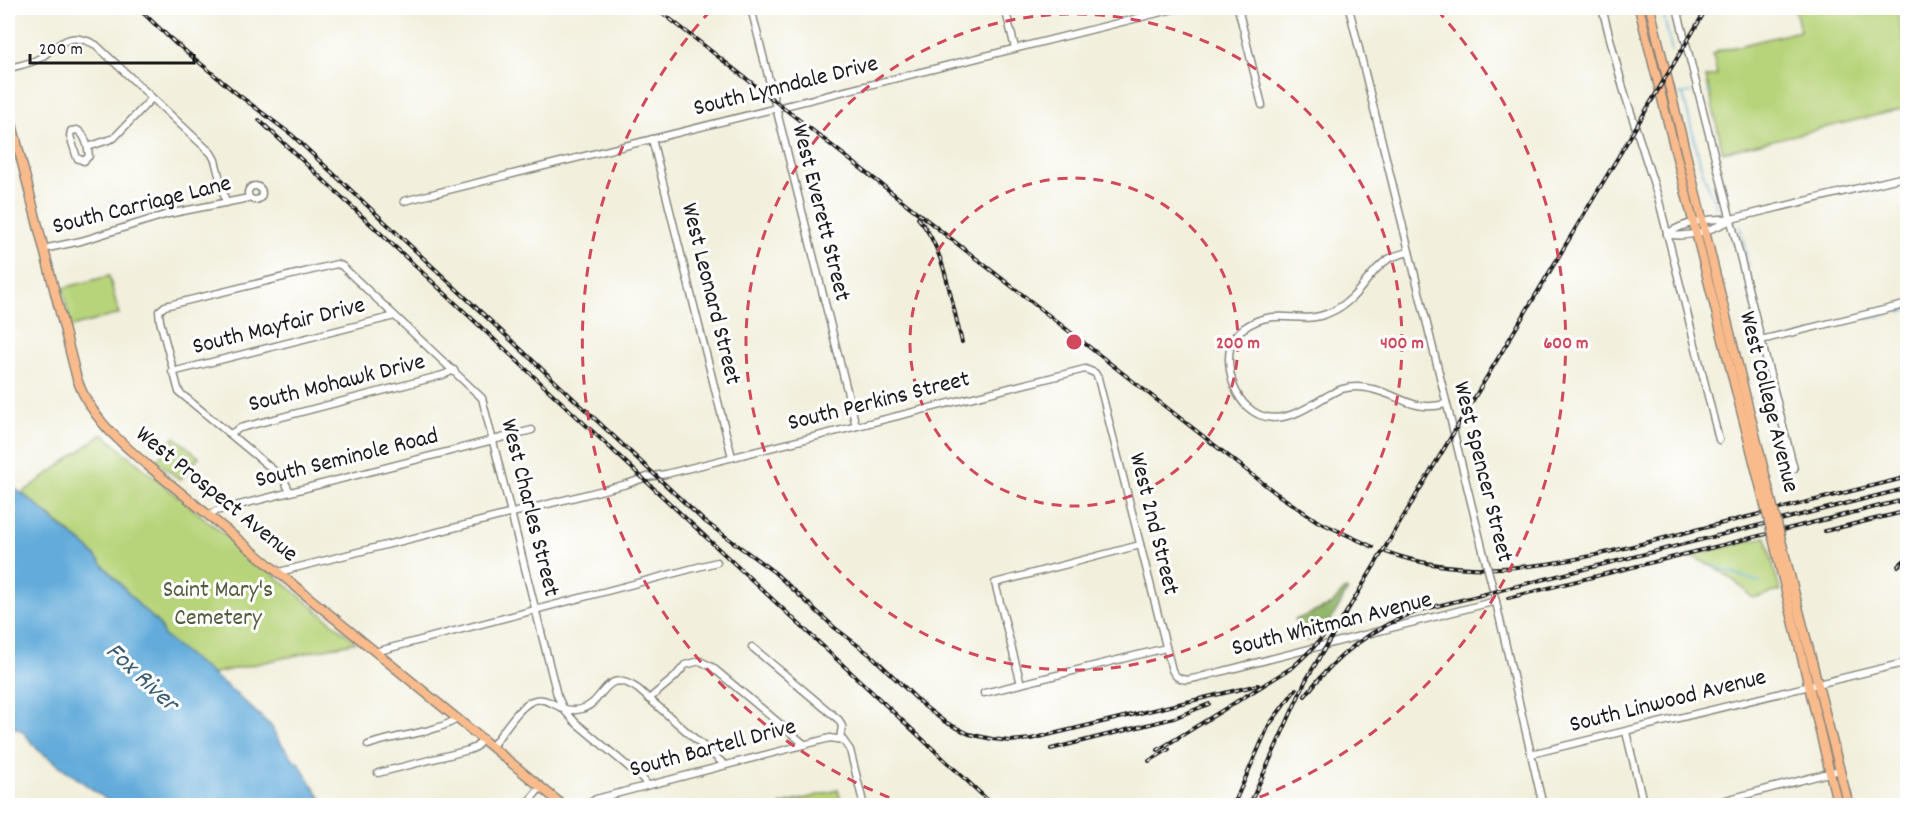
<svg xmlns="http://www.w3.org/2000/svg" width="1915" height="813" font-family="Dekko,sans-serif">
  <style>
    .green { fill: #b8d47a; stroke: #6a784b; stroke-width: 1.5 }
    .forest { fill: #92b66a; stroke: #576943; stroke-width: 1.5 }
    .water { fill: #62abda; stroke: #3f647b; stroke-width: 1.5 }
    .lines { fill: none; stroke-linecap: round; stroke-linejoin: round }
    .stream { stroke: #62abda; stroke-width: 1.5 }
    .minor-casing { stroke: #87867c; stroke-width: 9 }
    .major-casing { stroke: #87867c; stroke-width: 11 }
    .minor { stroke: #fff; stroke-width: 6 }
    .major { stroke: #fabb8c; stroke-width: 8 }
    .rail-casing { stroke: #1c1c1c; stroke-width: 4 }
    .rail { stroke: #fff; stroke-width: 1.5; stroke-dasharray: 4.5; stroke-linecap: butt }
    .minor-bridge-casing { stroke: #87867c; stroke-width: 9; stroke-linecap: butt }
    .major-bridge-casing { stroke: #87867c; stroke-width: 11; stroke-linecap: butt }
    .minor-bridge { stroke: #fff; stroke-width: 6 }
    .major-bridge { stroke: #fabb8c; stroke-width: 8 }
    .ring { fill: none; stroke: #d1495b; stroke-width: 3; stroke-dasharray: 10 8 }
    .labels { text-anchor: middle; dominant-baseline: central; stroke-width: 6; stroke-linejoin: round; paint-order: stroke }
    .street-label { font-size: 24px; fill: #1c1c1c; stroke: #fff }
    .park-label { font-size: 24px; fill: #535c3d; stroke: #fff }
    .water-label { font-size: 26px; font-style: italic; fill: #3c5c71; stroke: #fff }
    .centre { fill: #d1495b; stroke: #fff; stroke-width: 3 }
    .ring-label { font-size: 18px; text-anchor: middle; font-weight: bold; fill: #d1495b; stroke: #fff; stroke-width: 6; stroke-linejoin: round; paint-order: stroke }
  </style>
  <rect width="100%" height="100%" fill="#fff"/>
  <filter id="ink" filterUnits="userSpaceOnUse"><feTurbulence type="fractalNoise" baseFrequency=".0167" numOctaves="2"/><feDisplacementMap in="SourceGraphic" scale="12" xChannelSelector="R" yChannelSelector="G"/><feConvolveMatrix kernelMatrix="1 2 1 2 8 2 1 2 1" color-interpolation-filters="sRGB"/></filter>
  <filter id="wash" filterUnits="userSpaceOnUse"><feTurbulence type="fractalNoise" baseFrequency=".008" numOctaves="4" result="noise"/><feDisplacementMap in="SourceGraphic" scale="24" xChannelSelector="R" yChannelSelector="G"/><feGaussianBlur stdDeviation="1.35" result="paint"/><feColorMatrix in="noise" values="0 0 0 0 0 0 0 0 0 0 0 0 0 0 0 0 0 1.4 0 .05"/><feComposite in="paint" operator="in"/></filter>
  <g filter="url(#wash)">
    <rect width="100%" height="100%" fill="#f2efdc"/>
    <g class="green">
      <path d="M1795,8H1896L1907,53V108L1723,152L1706,77L1717,75L1713,55L1718,51L1800,31Z"/>
      <path d="M109,276L119,314L71,327L63,288Z"/>
      <path d="M103,434L137,463L356,642L211,674L164,636L159,624L139,605L87,547L22,493Z"/>
      <path d="M175,437L199,457L180,480L156,461Z"/>
      <path d="M1766,537L1780,591L1752,598C1734,578 1714,564 1688,556Z"/>
      <path d="M838,790L842,805H780Z"/>
    </g>
    <path class="forest" d="M1345,589L1348,590C1338,606 1326,637 1307,640L1297,627L1295,620L1331,605Z"/>
    <path class="water" d="M8,480L9,484L36,504L54,521L87,547L139,605L159,624L164,636L233,691L271,726L279,741L296,762H298L325,805H114L38,750L24,733L17,728L11,729L8,727Z"/>
    <g class="lines">
      <g class="stream">
        <path d="M1662,8L1672,52"/>
        <path d="M8,14V16"/>
        <path d="M1708,92L1711,91"/>
        <path d="M1680,94L1691,92"/>
        <path d="M1683,94L1702,170L1716,208"/>
        <path d="M1740,226L1749,266"/>
        <path d="M1899,312L1908,309"/>
        <path d="M1868,319L1889,314"/>
        <path d="M1772,343L1831,328"/>
        <path d="M1711,565L1760,583"/>
      </g>
    </g>
  </g>
  <g filter="url(#ink)">
    <g class="lines">
      <g class="minor-casing">
        <g id="minor">
          <path d="M751,8L856,426"/>
          <path d="M1005,8L1015,48"/>
          <path d="M1238,8L1262,105"/>
          <path d="M1349,8L1484,555"/>
          <path d="M1602,8L1623,88L1658,197L1719,440"/>
          <path d="M1677,8L1794,469"/>
          <path d="M8,68C18,66 30,64 40,58C61,44 68,30 96,45L211,153L215,160L226,203"/>
          <path d="M77,130C85,134 88,147 89,156L84,161L77,158L70,136L71,131Z"/>
          <path d="M652,139L732,457"/>
          <path d="M88,147L114,138L152,98"/>
          <circle cx="255" cy="193" r="7"/>
          <path d="M404,201L1178,8"/>
          <path d="M1667,234C1684,222 1711,218 1731,219L1908,176"/>
          <path d="M1667,234C1687,239 1713,229 1731,220"/>
          <path d="M43,249L81,241L168,214L249,198"/>
          <path d="M1409,252C1402,254 1394,255 1387,260C1366,274 1360,299 1331,312C1300,327 1277,305 1244,328C1233,335 1229,347 1229,359C1230,398 1255,430 1296,413C1324,402 1337,380 1372,389C1403,396 1411,412 1446,404"/>
          <path d="M1761,340L1908,304"/>
          <path d="M172,372L395,316"/>
          <path d="M230,434L240,428L443,375L454,370"/>
          <path d="M290,492L283,478L179,392L160,321L159,311L165,306L337,264L342,266L482,398L557,695L564,710L575,722L643,779L647,785"/>
          <path d="M210,515L216,511L532,430"/>
          <path d="M279,572L627,484L647,477L666,474L1085,369L1095,373L1098,378L1172,670C1179,686 1195,678 1208,675L1496,601"/>
          <path d="M1491,581L1543,806"/>
          <path d="M752,647L839,720L842,726L840,739"/>
          <path d="M375,652L717,562"/>
          <path d="M1021,684L995,583L1140,545"/>
          <path d="M984,693L1166,648"/>
          <path d="M649,699L675,677L685,665L700,661L712,667L804,744"/>
          <path d="M1626,732L1644,806"/>
          <path d="M368,745C394,735 438,733 458,718"/>
          <path d="M492,746C502,734 518,707 532,701C550,694 559,715 581,709C606,703 603,665 638,689L725,765"/>
          <path d="M1531,754L1908,662"/>
          <path d="M378,773L469,750L476,747L483,738"/>
          <path d="M521,806L529,801L541,787"/>
          <path d="M586,806L596,799L830,738L843,740L850,750L864,806"/>
          <path d="M1703,806L1840,770"/>
        </g>
      </g>
      <g class="major-casing">
        <g id="major">
          <path d="M1639,8L1762,493"/>
          <path d="M1650,8L1769,491"/>
          <path d="M8,108L77,379C90,417 118,440 147,465L564,806"/>
          <path d="M1783,548L1849,806"/>
          <path d="M1776,550L1838,806"/>
        </g>
      </g>
      <use href="#minor" class="minor"/>
      <use href="#major" class="major"/>
      <g class="rail-casing">
        <g id="rail">
          <path d="M138,8L177,45"/>
          <path d="M656,8L1277,494L1317,521L1373,547"/>
          <path d="M171,39L236,93L292,135L703,520L774,572L835,628L873,657L924,706L945,722L969,734L992,739L1010,741L1031,739L1258,685"/>
          <path d="M259,120L994,806"/>
          <path d="M918,218C945,249 951,302 962,342"/>
          <path d="M1825,531L1908,511"/>
          <path d="M1386,552C1489,589 1594,556 1695,530C1766,513 1837,494 1908,477"/>
          <path d="M1898,566L1908,557"/>
          <path d="M1508,598L1908,499"/>
          <path d="M1305,696C1335,656 1374,626 1421,610L1908,488"/>
          <path d="M1051,749L1174,718L1209,704"/>
          <path d="M1158,750L1293,667L1313,648L1329,629"/>
          <path d="M1149,761L1169,749"/>
          <path d="M1233,806L1269,725L1296,689"/>
          <path d="M1249,806L1306,680L1707,8"/>
        </g>
      </g>
      <use href="#rail" class="rail"/>
      <g class="minor-bridge-casing">
        <path id="minor-bridge" d="M1484,555L1491,581"/>
      </g>
      <g class="major-bridge-casing">
        <g id="major-bridge">
          <path d="M1769,491L1783,548"/>
          <path d="M1762,493L1776,550"/>
        </g>
      </g>
      <use href="#minor-bridge" class="minor-bridge"/>
      <use href="#major-bridge" class="major-bridge"/>
    </g>
  </g>
  <g class="ring">
    <circle cx="1074" cy="342" r="164"/>
    <circle cx="1074" cy="342" r="328"/>
    <path d="M906 804A492 492 0 0 1 711 10M1437 10A492 492 0 0 1 1242 804"/>
  </g>
  <g class="labels">
    <g class="street-label">
      <text transform="translate(786 87) rotate(-14)">South Lynndale Drive</text>
      <text transform="translate(142 206) rotate(-14)">South Carriage Lane</text>
      <text transform="translate(820 213) rotate(76)">West Everett Street</text>
      <text transform="translate(710 294) rotate(76)">West Leonard Street</text>
      <text transform="translate(279 327) rotate(-14)">South Mayfair Drive</text>
      <text transform="translate(337 384) rotate(-14)">South Mohawk Drive</text>
      <text transform="translate(879 402) rotate(-14)">South Perkins Street</text>
      <text transform="translate(1768 402) rotate(76)">West College Avenue</text>
      <text transform="translate(347 459) rotate(-14)">South Seminole Road</text>
      <text transform="translate(1482 472) rotate(76)">West Spencer Street</text>
      <text transform="translate(216 495) rotate(39)">West Prospect Avenue</text>
      <text transform="translate(529 508) rotate(76)">West Charles Street</text>
      <text transform="translate(1153 524) rotate(76)">West 2nd Street</text>
      <text transform="translate(1332 625) rotate(-14)">South Whitman Avenue</text>
      <text transform="translate(1668 702) rotate(-14)">South Linwood Avenue</text>
      <text transform="translate(713 749) rotate(-15)">South Bartell Drive</text>
    </g>
    <g class="park-label">
      <text x="218" y="591">Saint Mary's<tspan x="218" dy="28">Cemetery</tspan></text>
    </g>
    <g class="water-label">
      <text transform="translate(141 678) rotate(43)">Fox River</text>
    </g>
  </g>
  <circle cx="1074" cy="342" r="9" class="centre"/>
  <g class="ring-label">
    <text x="1238" y="348">200 m</text>
    <text x="1402" y="348">400 m</text>
    <text x="1566" y="348">600 m</text>
  </g>
  <rect width="1915" height="813" fill="none" stroke="#fff" stroke-width="30"/>
  <path d="M30 54v9h164v-9" fill="none" stroke="#1c1c1c" stroke-width="3"/>
  <text x="39" y="54" font-size="18" fill="#1c1c1c" stroke="#ffffff" stroke-width="4.5" paint-order="stroke">200 m</text>
</svg>
